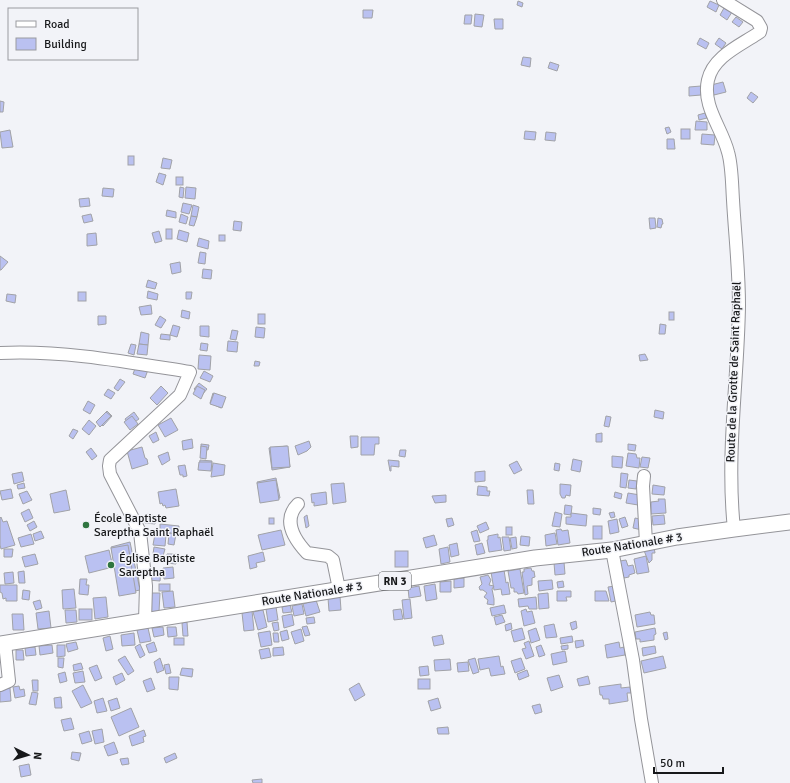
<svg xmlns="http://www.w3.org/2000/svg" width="790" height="783" font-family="Signika,sans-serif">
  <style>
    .building { fill: #bac1f1; stroke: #a1a2a7 }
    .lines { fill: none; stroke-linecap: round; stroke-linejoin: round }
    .minor-casing { stroke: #949499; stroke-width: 14 }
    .major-casing { stroke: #949499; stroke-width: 17 }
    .minor { stroke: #fff; stroke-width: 12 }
    .major { stroke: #fff; stroke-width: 15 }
    .poi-dot { fill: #2f7540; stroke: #f2f3f8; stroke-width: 1.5 }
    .labels { text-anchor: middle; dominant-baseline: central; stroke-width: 3; stroke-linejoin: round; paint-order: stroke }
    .shield { fill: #f2f3f8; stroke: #595a5d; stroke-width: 1 }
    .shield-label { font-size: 11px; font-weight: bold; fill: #17181a }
    .street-label { font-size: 12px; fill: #17181a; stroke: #f2f3f8 }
    .poi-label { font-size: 12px; fill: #17181a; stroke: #f2f3f8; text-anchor: start }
  </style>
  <rect width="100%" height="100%" fill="#f2f3f8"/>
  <g class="building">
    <path d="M518,1L523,3L522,7L517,5Z"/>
    <path d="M710,1L719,5L716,12L707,7Z"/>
    <path d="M724,8L732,12L727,20L720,15Z"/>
    <path d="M363,10H373L372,18H363Z"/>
    <path d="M475,14L484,15L482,27L474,26Z"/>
    <path d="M465,15H472L471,24H464Z"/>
    <path d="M736,17L743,22L739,27L732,22Z"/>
    <path d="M494,19H503V29H495Z"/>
    <path d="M700,38L709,43L706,49L697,44Z"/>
    <path d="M719,38L726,43L722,49L715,44Z"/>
    <path d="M523,57L531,58L530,67L521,65Z"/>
    <path d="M550,62L559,65L557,71L548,68Z"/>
    <path d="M723,82L726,92L714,95L711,85Z"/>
    <path d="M701,86V95L689,96V87Z"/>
    <path d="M751,92L758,97L753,103L747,98Z"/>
    <path d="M0,101L4,102L3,112H0Z"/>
    <path d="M705,113L707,118L699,120L698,115Z"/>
    <path d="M696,121L707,122V130H695Z"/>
    <path d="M669,127L671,132L667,134L665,128Z"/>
    <rect x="681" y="129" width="9" height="10"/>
    <path d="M10,130L13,147L2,148L0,132Z"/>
    <path d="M525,131L536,132L535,140L524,139Z"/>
    <path d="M546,132L556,133L555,141L545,140Z"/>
    <path d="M702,134L715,135L714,145L701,144Z"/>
    <path d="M667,139H674L675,149H667Z"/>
    <rect x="128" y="156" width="6" height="9"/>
    <path d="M163,158L172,160L170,169L161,168Z"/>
    <path d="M159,173L166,175L163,185L156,182Z"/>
    <rect x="176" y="177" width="7" height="8"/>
    <path d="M180,187L184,188L183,198L179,197Z"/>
    <path d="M186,187L196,188L195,199L185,198Z"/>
    <path d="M103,188L114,189L113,197L102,196Z"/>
    <path d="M89,198L90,206L80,207L79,199Z"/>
    <path d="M183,203L192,205L189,214L181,212Z"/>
    <path d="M193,205L199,207L197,217L191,216Z"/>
    <path d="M167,210L176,212V218L166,216Z"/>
    <path d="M91,214L93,221L84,223L82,216Z"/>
    <path d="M181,214L188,217L186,224L179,222Z"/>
    <path d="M191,216L197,217L194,226L189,225Z"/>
    <path d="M649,218H655L656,228L650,229Z"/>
    <path d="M658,218L662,219L663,224H662L661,228L657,227Z"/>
    <path d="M234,221L242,222L241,231L233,230Z"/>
    <rect x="166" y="229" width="6" height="10"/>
    <path d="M179,230L189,233L187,242L177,239Z"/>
    <path d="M159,231L162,241L155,243L152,233Z"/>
    <path d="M96,233L97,245L87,246V234Z"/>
    <rect x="219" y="235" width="6" height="6"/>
    <path d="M199,238L209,241L208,249L197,246Z"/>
    <path d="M200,252L206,253L205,264L198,263Z"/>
    <path d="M0,256L8,262L1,270H0Z"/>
    <path d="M180,262L181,272L172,274L170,264Z"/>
    <path d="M203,269L212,270L211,279L202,278Z"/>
    <path d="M148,280L157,283L155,289L146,287Z"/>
    <path d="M148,291L158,294L157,300L147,298Z"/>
    <rect x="78" y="292" width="8" height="9"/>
    <path d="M186,292H192L191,299H186Z"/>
    <path d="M7,294L16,295L15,303L6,301Z"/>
    <path d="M151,305L152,314L141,315L139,307Z"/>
    <path d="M182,310L190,312L189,319L181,317Z"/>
    <rect x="669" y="312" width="5" height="8"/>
    <rect x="258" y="314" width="7" height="10"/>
    <path d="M98,316H106V324L98,325Z"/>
    <path d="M160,316L166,320L161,328L155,325Z"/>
    <path d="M660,324L666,325L665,334H659Z"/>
    <path d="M173,325L180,327L177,337L170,335Z"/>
    <path d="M200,326H209V337L200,336Z"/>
    <path d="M256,327L265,328L264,338L255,337Z"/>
    <path d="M232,330L238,331L236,340L230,339Z"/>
    <path d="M141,332L149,334L148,345L139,344Z"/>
    <path d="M161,334L170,335V340L160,339Z"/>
    <path d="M228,341L238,342L237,352L227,351Z"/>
    <path d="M201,343L208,344L207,351L200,350Z"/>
    <path d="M131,344L136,345L134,355L128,353Z"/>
    <path d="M139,344L148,345L147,355L137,354Z"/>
    <path d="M645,354L648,360L640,361L639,355Z"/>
    <path d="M199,355L211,356L210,370L198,369Z"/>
    <path d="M255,361L260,362L259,366H254Z"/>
    <path d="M137,363L149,367L145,378L133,374Z"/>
    <path d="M204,371L213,376L210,382L200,378Z"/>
    <path d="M120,379L125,382L118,391L114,388Z"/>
    <path d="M199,383L207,389L202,395L194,389Z"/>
    <path d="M161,386L168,393L157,405L150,398Z"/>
    <path d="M197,386L205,390L201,399L193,394Z"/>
    <path d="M108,389L115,393L111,399L104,395Z"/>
    <path d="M213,393L225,398L221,408L210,403Z"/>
    <path d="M214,393L226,397L222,408L210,404Z"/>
    <path d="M88,401L95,405L90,414L83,410Z"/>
    <path d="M655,410L664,412L663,419L654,417Z"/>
    <path d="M107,411L112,416L103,426L98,421Z"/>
    <path d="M106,412L111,416L100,427L96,422Z"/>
    <path d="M134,412L139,419L129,426L125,419Z"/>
    <path d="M132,416L138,424L130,430L124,422Z"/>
    <path d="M606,416L611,417L609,427L604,426Z"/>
    <path d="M171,418L178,430L165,437L158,425Z"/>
    <path d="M89,420L96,426L89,435L82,429Z"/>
    <path d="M73,429L78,431L73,439L69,436Z"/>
    <path d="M156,432L159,440L153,443L149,436Z"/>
    <path d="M602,433V442H596V434Z"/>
    <path d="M350,436H358V447L351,448Z"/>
    <path d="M361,437H379V444H375L374,455H361Z"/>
    <path d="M192,439L193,448L183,450L182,441Z"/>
    <path d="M309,441L311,447L307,451L298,455L295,446Z"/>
    <path d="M201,444L209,445L208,450L201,449Z"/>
    <path d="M628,444L636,445L635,451L628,450Z"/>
    <path d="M201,446L207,447L206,459L200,458Z"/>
    <path d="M287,446L290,467L272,470L269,448Z"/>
    <path d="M288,446L290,467L272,468L270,447Z"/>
    <path d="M142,447L145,458L147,459L148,464L132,469L127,451Z"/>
    <path d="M91,448L97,456L92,460L86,452Z"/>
    <path d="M400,450H406L405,457L399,456Z"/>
    <path d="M168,452L170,460L162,465L158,456Z"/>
    <path d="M628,453L636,454L637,458H640L639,468L626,466Z"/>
    <path d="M612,456L623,457L622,468L612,467Z"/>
    <path d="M642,457L650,458L648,468L640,467Z"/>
    <path d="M573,459L582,461L580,472L571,470Z"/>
    <path d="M200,460L212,461L211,470L199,468Z"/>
    <path d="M388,460L399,461V467L391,466V471H390Z"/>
    <path d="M517,461L522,470L514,474L509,465Z"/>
    <path d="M199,462H212L211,471L198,470Z"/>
    <path d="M213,463L225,465L224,475L211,477Z"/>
    <path d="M555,463L560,464L559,471L554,470Z"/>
    <path d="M185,465L187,476L183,477V475H180L178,466Z"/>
    <path d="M485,471V481L475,482V472Z"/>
    <path d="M22,472L24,481L14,484L12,474Z"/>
    <path d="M621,473L628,474L626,488L620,487Z"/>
    <path d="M276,478L280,498L261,502L257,482Z"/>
    <path d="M276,480L279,500L260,503L257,483Z"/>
    <path d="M629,480L637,481L636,489L628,488Z"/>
    <path d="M24,483L25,488L18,489L17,485Z"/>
    <path d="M344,483L346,502L333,504L331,484Z"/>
    <path d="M560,484L571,485L570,496L566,495L565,498H562L560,494Z"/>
    <path d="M653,485L665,487L664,495L652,494Z"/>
    <path d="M478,486L487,487V491H490L489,496L477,495Z"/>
    <path d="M11,489L13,498L2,500L0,491Z"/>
    <path d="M176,489L179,506L166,508L165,505L163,506L162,503L160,504L158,492Z"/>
    <path d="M66,490L70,510L54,513L50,494Z"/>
    <path d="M527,490H533L534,504H528Z"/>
    <path d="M27,491L32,500L23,504L19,494Z"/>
    <path d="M326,492L327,504L314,506V502L312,503L311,494Z"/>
    <path d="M615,492L622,494L621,499L614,497Z"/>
    <path d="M628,493L640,495L638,505L626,503Z"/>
    <path d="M446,495V502L435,503L432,496Z"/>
    <path d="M658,499H665L666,513L651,514V502L659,501Z"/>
    <path d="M565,505L572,506L571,515L564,514Z"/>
    <path d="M593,508L601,509L600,515L593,514Z"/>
    <path d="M29,509L33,518L25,522L21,513Z"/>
    <path d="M555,512L562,514L560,527L552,526Z"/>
    <path d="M614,512L615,517L611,518L609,513Z"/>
    <path d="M571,513L587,515L586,526L566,524V517H571Z"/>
    <path d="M146,514L156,516L155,524L145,523Z"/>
    <path d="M118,515L119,520L110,523L108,518Z"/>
    <path d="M307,515L309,526L306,528L304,517Z"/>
    <path d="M664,515L665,524L653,525L652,516Z"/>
    <path d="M1,517L3,522L7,521L15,545L1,549L0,545V518Z"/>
    <path d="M625,517L628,526L622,528L619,519Z"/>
    <rect x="269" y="518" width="5" height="6"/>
    <path d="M452,518L454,525L448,527L446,519Z"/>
    <path d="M635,518L644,520L642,530L633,528Z"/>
    <path d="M617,519L619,532L610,534L608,521Z"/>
    <path d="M34,521L37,527L30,531L27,525Z"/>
    <path d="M486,522L489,529L480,533L477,526Z"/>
    <path d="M160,524L179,526L178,534L160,532Z"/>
    <rect x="593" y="526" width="9" height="13"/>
    <rect x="506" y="527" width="6" height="8"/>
    <path d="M561,529L562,531L568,530L570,543L558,545L556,530Z"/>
    <path d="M281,530L285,545L262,550L258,535Z"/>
    <path d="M477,530L480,541L474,542L471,532Z"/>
    <path d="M41,531L44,538L35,541L33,534Z"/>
    <path d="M169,533L176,534L174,545L168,544Z"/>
    <path d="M555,533L557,544L546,546L545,535Z"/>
    <path d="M31,534L34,544L21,547L18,538Z"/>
    <path d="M155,534L166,535L165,546L153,545Z"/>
    <path d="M498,534V538L500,537L502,550L489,552L487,540H488V536Z"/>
    <path d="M434,535L437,545L426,548L423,538Z"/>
    <path d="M521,536L530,537L529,546L520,545Z"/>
    <path d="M502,537H509L511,550L504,551Z"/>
    <path d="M516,537L517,548L512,549L510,538Z"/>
    <path d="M130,542L140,590L121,594L111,547Z"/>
    <path d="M457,543L459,555L451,557L449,545Z"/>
    <path d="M482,543L485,553L477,555L475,545Z"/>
    <path d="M128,545L136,593L119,596L111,548Z"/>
    <path d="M154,547L165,549L163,556L153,554Z"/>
    <path d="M448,547L450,562L441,564L439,549Z"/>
    <path d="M654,547L655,553H652V560L649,563L643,548Z"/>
    <path d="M4,549H13L12,557H4Z"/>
    <path d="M109,550L113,567L89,573L85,556Z"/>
    <rect x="395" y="551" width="13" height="16"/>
    <path d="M263,552L265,561L256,563L257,567L250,569L248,556Z"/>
    <path d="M35,554L38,564L25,567L22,557Z"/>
    <path d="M167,554H177L176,564L166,563Z"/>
    <path d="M646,556L649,572L637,574L634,559Z"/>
    <path d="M626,560L628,566L633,565L635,573L629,575V577L624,578L620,561Z"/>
    <path d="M564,562L565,574L555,575L554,563Z"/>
    <path d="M173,567L174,578L164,579L163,568Z"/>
    <path d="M531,568L532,571H534L535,577L532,578V585L527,586L528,594L525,595L522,572H524V569Z"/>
    <path d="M520,569L524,593L518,594L517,592H514V588H511L508,571Z"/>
    <path d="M149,570L161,571L160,581L148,580Z"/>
    <path d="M504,570L506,583L508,582L510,594L502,595L501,589L494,590L491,572Z"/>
    <path d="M24,571L25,583H19L18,572Z"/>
    <path d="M13,572L14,583L5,584L4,573Z"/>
    <path d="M488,575L491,580L489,585L494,586L492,589L494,599V605L487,604L488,600L484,597L487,593L483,590H480L479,587L482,584L480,577Z"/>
    <path d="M464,578V587L454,588V579Z"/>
    <path d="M80,579H87L86,585H89L88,595L79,594Z"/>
    <path d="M552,580L553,589L539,591L538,581Z"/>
    <path d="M451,581V592H440V582Z"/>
    <path d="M563,581L564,587L558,588L557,582Z"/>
    <rect x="159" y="584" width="11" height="7"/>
    <path d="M435,584L437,599L426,601L424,586Z"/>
    <path d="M0,585H17V601H6V598L3,599L2,593L0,592Z"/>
    <path d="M419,586L421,596L409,598L408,588Z"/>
    <path d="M615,586L620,600L611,602L608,587Z"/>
    <path d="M74,589L76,608L63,609L62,590Z"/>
    <path d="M23,590L30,591L29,600L22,599Z"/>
    <path d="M173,591L175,607L164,608L162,592Z"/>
    <path d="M557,591H571V597H566L567,601H557Z"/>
    <path d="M595,591H606L609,601H595Z"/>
    <path d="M148,593H160L159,612L147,611Z"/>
    <path d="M548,593L549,608L539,609L538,594Z"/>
    <path d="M340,596L341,610L329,611L328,598Z"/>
    <path d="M106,597L108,617L95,619L93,598Z"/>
    <path d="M536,597L537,609H529L528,606L519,607L518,599Z"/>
    <path d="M410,599L412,618L404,619L402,600Z"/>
    <path d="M40,600L42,608L36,610L33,602Z"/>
    <path d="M316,600L320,612L306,616L303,604Z"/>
    <path d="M302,604L304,614L294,616L292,606Z"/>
    <path d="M290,605L292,612L283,613L282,607Z"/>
    <path d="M504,605L506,613L492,616L490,608Z"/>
    <path d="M276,607L278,620L268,622L266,609Z"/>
    <rect x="79" y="609" width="13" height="11"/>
    <path d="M401,609L403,619L394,620L393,610Z"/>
    <path d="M526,609L527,612L532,611L535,623L524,626L521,611Z"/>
    <path d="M65,610H76L77,622L66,623Z"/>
    <path d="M263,610L267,627L258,630L253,612Z"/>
    <path d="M49,611L51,628L38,629L36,613Z"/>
    <path d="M252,611L254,630L244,631L242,613Z"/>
    <path d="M650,612L651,615H654L655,624L637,627L635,615Z"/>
    <path d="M12,614H23L24,630H13Z"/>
    <path d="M292,614L294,625L284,628L282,616Z"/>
    <path d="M502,615L505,622L496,625L494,617Z"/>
    <path d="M314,617L315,623L307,624L306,618Z"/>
    <path d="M576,621L577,628L572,630L570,623Z"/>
    <path d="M187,622L188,636H183L182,623Z"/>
    <path d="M278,622L279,630L274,631L272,623Z"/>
    <path d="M511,623L512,629L506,631L505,625Z"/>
    <path d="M554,624L557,637L546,638L544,626Z"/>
    <path d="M307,626L310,635L305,636L302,627Z"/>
    <path d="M163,627L164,635L154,637L152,628Z"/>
    <path d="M167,627H176L177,636L168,637Z"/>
    <path d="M148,628L151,641L140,643L137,630Z"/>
    <path d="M522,628L525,639L514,642L511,631Z"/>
    <path d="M536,628L540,640L531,643L528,631Z"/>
    <path d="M655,628L656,634L654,635V640L640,642V639H636L635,632Z"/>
    <path d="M301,629L304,641L295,644L291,632Z"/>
    <path d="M287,630L289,639L282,641L280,632Z"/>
    <path d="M270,631L272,645L261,647L258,633Z"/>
    <path d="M667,632L668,639L665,640L663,633Z"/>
    <path d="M134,633L135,645L122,646L121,635Z"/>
    <path d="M273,633H278L279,642H274Z"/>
    <path d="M442,635L444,644L434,646L432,637Z"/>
    <path d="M110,636L113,649L106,651L103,638Z"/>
    <path d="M572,636L573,642L561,644L560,638Z"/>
    <rect x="174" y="638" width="10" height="7"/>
    <path d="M583,640L584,646L576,648L575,641Z"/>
    <path d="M529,641L534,656L526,659L522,649L526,648L524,643Z"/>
    <path d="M76,642L78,649L68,652L66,644Z"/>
    <path d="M154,642L157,651L149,653L146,645Z"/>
    <path d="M619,642L620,648L624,647L625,655L607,658L605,645Z"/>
    <path d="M140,644L145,655L140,658L135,647Z"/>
    <path d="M52,645L53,653L40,655L39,646Z"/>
    <path d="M57,645H65V656L57,657Z"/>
    <path d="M541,645L545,655L539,657L536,647Z"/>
    <path d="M568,645V649L562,650L561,646Z"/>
    <path d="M655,646L656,653L643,656L642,648Z"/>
    <path d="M35,647L36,655L26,656L25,648Z"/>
    <path d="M283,647L284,655L273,656V648Z"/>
    <path d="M269,648L271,657L261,659L259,650Z"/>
    <path d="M16,650H23L24,660H16Z"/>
    <path d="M565,651L567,662L553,665L551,654Z"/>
    <path d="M125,656L134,671L128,675L118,660Z"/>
    <path d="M499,656L501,667L503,666L505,674L491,676L489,668L480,670L478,659Z"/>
    <path d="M663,656L666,668L644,673L641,661Z"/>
    <path d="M58,658H64L63,668L58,667Z"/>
    <path d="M160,658L164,670L157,673L154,662Z"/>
    <path d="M475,658L479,672L473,674L468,660Z"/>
    <path d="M521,658L525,669L515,673L511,661Z"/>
    <path d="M450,659L451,670L435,671L434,660Z"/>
    <path d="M468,662L469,671L458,672L457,663Z"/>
    <path d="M81,663L83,669L74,671L73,665Z"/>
    <path d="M169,664L171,673L166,674L164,665Z"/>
    <path d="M97,665L102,678L95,681L89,668Z"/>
    <path d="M428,666L429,675L420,676L419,667Z"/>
    <path d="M182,668L193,669L192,677L180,675Z"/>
    <path d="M527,670L529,676L519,680L517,674Z"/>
    <path d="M83,671L85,682L75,683L73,673Z"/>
    <path d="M65,672L67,681L60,683L58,674Z"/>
    <path d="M122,673L125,680L116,685L113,677Z"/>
    <path d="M559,675L563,687L551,691L547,678Z"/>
    <path d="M588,676L590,684L579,686L577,679Z"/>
    <path d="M169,677H179L178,690L169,689Z"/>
    <path d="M151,678L155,689L147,692L143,681Z"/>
    <rect x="418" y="679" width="12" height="10"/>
    <path d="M32,680H38V691H33Z"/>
    <path d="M359,683L365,695L355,701L349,689Z"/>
    <path d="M621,684V688L630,687L631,693H627L628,701L609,704V699H603L602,695H600L599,687Z"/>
    <path d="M83,685L92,703L81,708L72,691Z"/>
    <path d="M19,686L20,690L24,689L25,696L15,698L13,687Z"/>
    <path d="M10,688L11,701L0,702V689Z"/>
    <path d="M32,692L38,693L36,705L29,704Z"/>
    <path d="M61,697L62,708H55L54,698Z"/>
    <path d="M103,698L107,711L97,713L94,701Z"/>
    <path d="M117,698L120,708L111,711L108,701Z"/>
    <path d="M438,698L441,708L431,711L428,701Z"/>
    <path d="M540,704L542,712L535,714L532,706Z"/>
    <path d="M131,708L139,727L119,736L111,717Z"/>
    <path d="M71,718L74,729L64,731L61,720Z"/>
    <path d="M448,727L449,734H438L437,728Z"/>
    <path d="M102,729L104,742L95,744L92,731Z"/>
    <path d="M144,730L146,736L143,737L144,742L132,746L129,736Z"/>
    <path d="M89,731L92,741L82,744L79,734Z"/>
    <path d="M114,742L118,753L108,756L104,746Z"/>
    <path d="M72,752L81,753L79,761L71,759Z"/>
    <path d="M175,753L177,758L166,763L164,758Z"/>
    <path d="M128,758L129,764L122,765L120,759Z"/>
    <path d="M29,764L31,775L21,777L19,766Z"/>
    <path d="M262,779V783H253L252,780Z"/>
  </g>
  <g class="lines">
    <g class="minor-casing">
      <g id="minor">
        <path d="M723,0L757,21L761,28L760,32L757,34C739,46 713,57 708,80C702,106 722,128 728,152C732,165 732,185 733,200C735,235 739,270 739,305C738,380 726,454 734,529"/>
        <path d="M0,353C64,350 127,362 190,372L180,395L110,460L109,466L110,474L140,532L146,586L145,621"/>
        <path d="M644,476L643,486L646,543"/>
        <path d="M298,504C282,520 294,539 307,553L328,556L333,560L339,589"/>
        <path d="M612,550L633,660L641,719L652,783"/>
        <path d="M0,685L9,681L5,643"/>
      </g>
    </g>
    <g class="major-casing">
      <path id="major" d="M0,644L535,558L612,550L677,537L734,529L790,522"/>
    </g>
    <use href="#minor" class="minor"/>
    <use href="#major" class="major"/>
  </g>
  <g class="poi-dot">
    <circle cx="86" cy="525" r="4"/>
    <circle cx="111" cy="565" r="4"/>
  </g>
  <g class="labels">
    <rect class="shield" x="379" y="572" width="32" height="18" rx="3"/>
    <g class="shield-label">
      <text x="395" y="581">RN 3</text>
    </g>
    <g class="street-label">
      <text transform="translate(734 372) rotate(-88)">Route de la Grotte de Saint Raphaël</text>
      <text transform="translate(632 545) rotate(-9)">Route Nationale # 3</text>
      <text transform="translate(312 594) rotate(-9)">Route Nationale # 3</text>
    </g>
    <g class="poi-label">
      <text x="94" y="518">École Baptiste<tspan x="94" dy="14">Sareptha Saint Raphaël</tspan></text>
      <text x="119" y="558">Église Baptiste<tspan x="119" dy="14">Sareptha</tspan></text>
    </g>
  </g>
  <rect x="8" y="8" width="130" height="52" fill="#f2f3f8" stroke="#9a9b9f"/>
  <rect x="16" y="21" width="20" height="6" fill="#ffffff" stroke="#9a9b9f"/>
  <text x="44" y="28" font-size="12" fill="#17181a">Road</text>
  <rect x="16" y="38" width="20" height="12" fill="#bac1f1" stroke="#9a9b9f"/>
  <text x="44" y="48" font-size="12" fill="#17181a">Building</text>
  <g transform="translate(28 755) rotate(95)" stroke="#f2f3f8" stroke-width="3" paint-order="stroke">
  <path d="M0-3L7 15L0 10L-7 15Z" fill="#17181a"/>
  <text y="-6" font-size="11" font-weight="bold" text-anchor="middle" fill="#17181a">N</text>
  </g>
  <path d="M654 767v6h69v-6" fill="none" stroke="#17181a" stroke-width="2"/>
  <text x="660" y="767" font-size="12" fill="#17181a" stroke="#f2f3f8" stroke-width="3" paint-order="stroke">50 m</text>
</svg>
